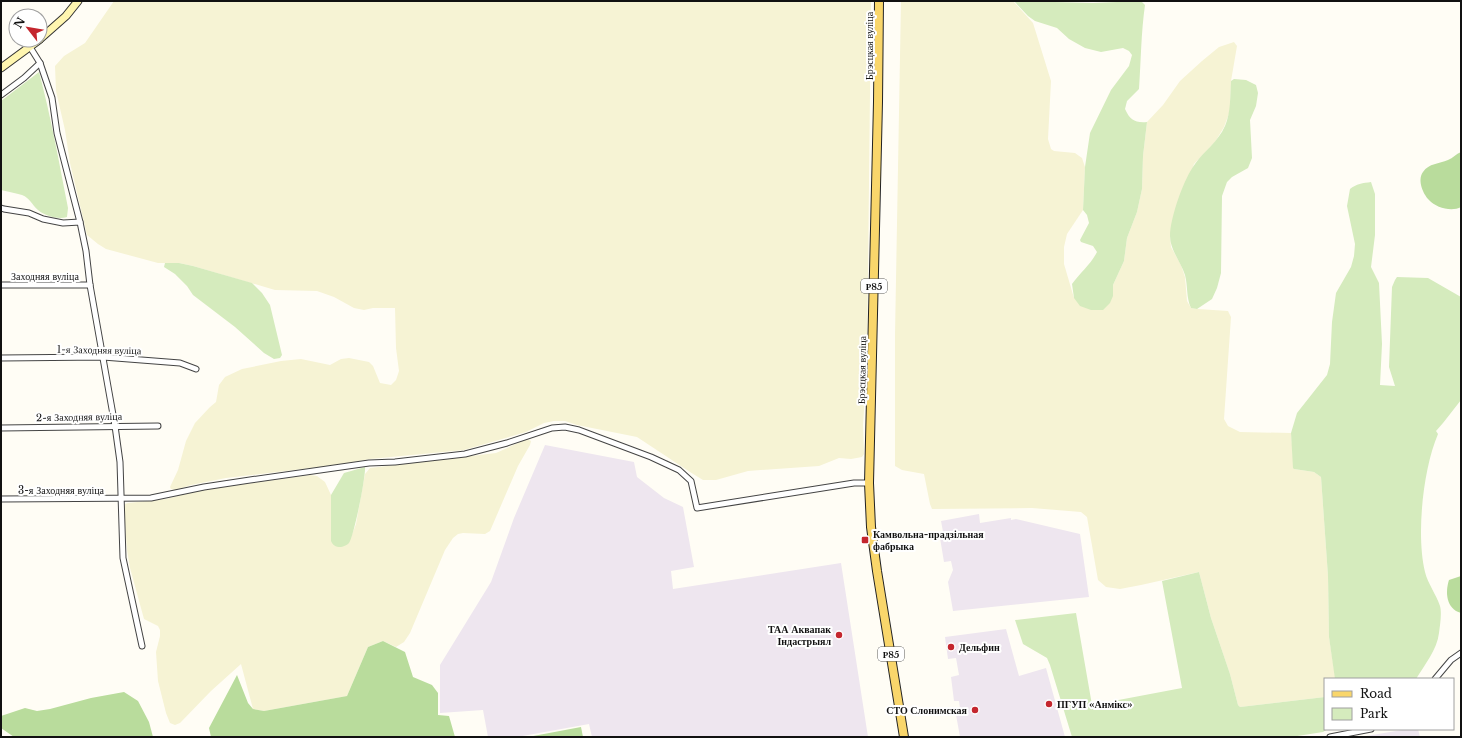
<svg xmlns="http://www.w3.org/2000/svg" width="1462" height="738" font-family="'Libre Baskerville',serif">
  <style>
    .industrial { fill: #eee6ef }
    .farmland { fill: #f6f3d4 }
    .green { fill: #d5ebbd }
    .forest { fill: #b9dc9c }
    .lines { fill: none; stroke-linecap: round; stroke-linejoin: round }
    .street-casing { stroke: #444; stroke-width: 7 }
    .secondary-casing { stroke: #333; stroke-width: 9 }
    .primary-casing { stroke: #222; stroke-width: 10 }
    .street { stroke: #fff; stroke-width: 5 }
    .secondary { stroke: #fff6b0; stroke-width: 7 }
    .primary { stroke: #f9d66b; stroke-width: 8 }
    .poi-dot { fill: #c4262e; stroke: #fff; stroke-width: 1.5 }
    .labels { text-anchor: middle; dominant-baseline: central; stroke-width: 4; stroke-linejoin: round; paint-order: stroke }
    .shield { fill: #fff; stroke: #585858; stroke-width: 1 }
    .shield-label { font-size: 9px; font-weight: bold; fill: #111 }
    .street-label { font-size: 10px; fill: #111; stroke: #fff }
    .poi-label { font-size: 10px; font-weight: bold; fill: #111; stroke: #fff; text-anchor: start }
  </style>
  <rect width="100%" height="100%" fill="#fffdf5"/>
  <g class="industrial">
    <path d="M545,445L634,462L637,477L664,498L683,507L694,567L671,571L673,589L841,563L868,737H592L589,724L517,737H488L483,710L440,713V665L491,582L514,518Z"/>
    <path d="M979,514L980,523L1011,518V520L1016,519L1080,534L1089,597L953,611L948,582L953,570L951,561L944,562L940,538L944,537L941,521Z"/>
    <path d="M1006,629L1019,676L1046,668L1065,737H960L955,709L960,708L959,701H954L951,677L959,675L956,658L948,659L945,637Z"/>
    <path d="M1408,729H1418L1420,737H1360Z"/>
  </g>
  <g class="farmland">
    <path d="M114,1H871L867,366L863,425L864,454L862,457L851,459L839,458L819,466L748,471L716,480H703L690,472L637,437L577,425L565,421H554L544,423L526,432L464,450L370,459L337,465L226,478L191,485L176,490L171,489L170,487L178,470L186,441L195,423L210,407L216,402L219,385L225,377L242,369L281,361L301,359L330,365L341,359L349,358L369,362L373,366L380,383L391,385L396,380L399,371L396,348L395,308H373L364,310L354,308L334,297L317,291L275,290L193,266L179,263H158L106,249L98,244L87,235L70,163L65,130L56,91L55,66L64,56L85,43Z"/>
    <path d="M901,1H1013L1033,23L1051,81L1048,139L1051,149L1054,151L1075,153L1082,158L1085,167L1083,210L1067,234L1064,247V264L1074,298L1113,296V285L1124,261L1127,238L1137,212L1142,189L1143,156L1147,122L1163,105L1180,81L1202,61L1219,47L1234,42L1237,46L1231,81L1230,111L1224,127L1215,142L1194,164L1170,236L1171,247L1181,265L1185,277L1187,301L1191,308L1198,309L1228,311L1231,317L1224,419L1228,426L1240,432L1291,433L1294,469L1314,472L1321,477L1328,576L1329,637L1335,675V679H1325V697L1240,707L1238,705L1230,674L1211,618L1199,572L1141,585L1120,589L1106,587L1098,580L1087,517L1081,512L1032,508L932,509L930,504L924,474L902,470L895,466V335Z"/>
    <path d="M527,439L531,441L530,445L518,466L490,531L485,534L463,533L458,534L453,538L445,550L410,633L404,642L396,647L383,641L368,647L347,696L264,711L253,709L241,664L211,691L180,723L175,725L170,723L166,713L158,681L156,652L160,636V630L158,626L144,619L130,568L127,550L124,508L125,504L128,503L166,499L201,490L310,475L317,476L325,482L331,495V507L349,542L356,524L365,474L370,468L496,453Z"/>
  </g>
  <g class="green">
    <path d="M1014,1L1093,3L1141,1L1145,5C1141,33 1141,61 1139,89L1127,101L1125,109C1130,120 1135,123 1147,122L1143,156L1142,189L1137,212L1127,238L1124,261L1113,285V296L1110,303L1103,310H1091L1080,306L1074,298L1072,284C1080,273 1091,264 1097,252L1093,246L1081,242L1080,240L1089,223L1087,215L1083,210L1085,167L1090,133L1111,90L1129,66L1132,55L1129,51L1123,48L1101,52L1085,48L1069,39L1057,28L1035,21L1028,16Z"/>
    <path d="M39,72C51,117 59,162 68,208L67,217C59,220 45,216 38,210C32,205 30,198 22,195C16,193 8,192 1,190V101Z"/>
    <path d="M1234,79L1246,80L1256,85L1258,93L1256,106L1250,120L1252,158L1248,168L1232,177L1227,182L1222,196L1221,273L1217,288L1212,299L1197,309L1191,308C1186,297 1188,286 1185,275C1181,262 1170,250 1170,236C1170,218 1184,178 1195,164C1204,151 1218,142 1225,126C1231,112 1230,97 1231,81Z"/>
    <path d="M1371,182L1375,194V235L1371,267L1379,283L1382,344L1380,385L1395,386L1389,367L1392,287L1395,280L1397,277L1428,278L1461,297V400L1443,423L1436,431L1438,434C1423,469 1416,535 1425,572C1428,584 1436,594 1440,606C1442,613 1440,625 1439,633C1437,650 1425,664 1416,679H1335L1329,637L1328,576L1321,477L1314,472L1294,469L1293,468L1291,433L1297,413L1327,375L1330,364L1332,322L1336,293L1351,267L1354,256L1355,244L1347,206L1350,189C1356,184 1363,183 1371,182Z"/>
    <path d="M165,263H179L193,266L252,283L262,293L270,305L282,355L280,358L274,359L264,353L235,327L193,295L187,286L175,274L164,267Z"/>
    <path d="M365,467C366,476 354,536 349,543C346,546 344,546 341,547C335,547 333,545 331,541V495L344,473Z"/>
    <path d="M1199,572L1211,618L1230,674L1238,705L1240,707L1325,697V729H1328L1323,732L1291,737H1072L1050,665L1047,658L1023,644L1015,620L1076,613L1092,705L1182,688L1162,581Z"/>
  </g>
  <g class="forest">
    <path d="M1461,152V207C1452,212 1436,208 1429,200C1423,194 1417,180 1423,172C1429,163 1439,164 1448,160C1453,158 1456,154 1461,152Z"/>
    <path d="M1461,576V613C1446,609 1445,592 1449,580Z"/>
    <path d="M383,641L405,652L413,677L432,685L438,693V715L449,716L455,737H211L209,728L237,675L248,703L253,709L264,711L347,696L368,647Z"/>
    <path d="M124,692L138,701L149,722L153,737H14L1,728V716L25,708L37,711L50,709L91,698Z"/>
    <path d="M581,727L583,737H528Z"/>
  </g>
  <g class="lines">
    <g class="street-casing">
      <g id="street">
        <path d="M30,47L40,63L52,98L57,133L80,222"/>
        <path d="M1,95L24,78L40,63"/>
        <path d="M1,208L4,209L29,213L43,219L63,223L80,222L86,251L90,285L115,426L120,462L123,558L142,646"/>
        <path d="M1,285H90"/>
        <path d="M1,358L103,357L180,363L196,369"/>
        <path d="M1,428L158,426"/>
        <path d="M1,499L151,498L204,487L250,480L369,463L395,462L465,454L507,443L552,428L565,427L579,430L651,457L679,470L691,481L697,508L854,483H869"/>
        <path d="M1435,679L1451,660L1461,653"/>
        <path d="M1330,737L1371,729"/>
      </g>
    </g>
    <g class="secondary-casing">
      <g id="secondary">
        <path d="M40,39L66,16L78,1"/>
        <path d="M1,68L39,40"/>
      </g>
    </g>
    <g class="primary-casing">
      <path id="primary" d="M879,1L878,102L869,483L871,527L877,571L904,737"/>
    </g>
    <use href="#street" class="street"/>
    <use href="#secondary" class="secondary"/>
    <use href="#primary" class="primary"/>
  </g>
  <g class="poi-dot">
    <rect x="861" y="536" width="8" height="8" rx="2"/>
    <circle cx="839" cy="635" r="4"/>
    <circle cx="951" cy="647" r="4"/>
    <circle cx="1049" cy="704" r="4"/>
    <circle cx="975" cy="710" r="4"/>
  </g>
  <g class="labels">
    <g class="shield">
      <rect x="861" y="279" width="26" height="14" rx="3"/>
      <rect x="878" y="647" width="26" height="14" rx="3"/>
    </g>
    <g class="shield-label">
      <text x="874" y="286">Р85</text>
      <text x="891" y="654">Р85</text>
    </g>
    <g class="street-label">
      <text transform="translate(869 46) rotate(-90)">Брэсцкая вуліца</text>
      <text x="45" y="276">Заходняя вуліца</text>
      <text transform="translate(99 350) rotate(1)">1-я Заходняя вуліца</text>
      <text transform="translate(862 370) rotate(-89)">Брэсцкая вуліца</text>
      <text transform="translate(79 417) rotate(-1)">2-я Заходняя вуліца</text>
      <text x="61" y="490">3-я Заходняя вуліца</text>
    </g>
    <g class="poi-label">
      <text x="873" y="534">Камвольна-прадзільная<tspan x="873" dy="12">фабрыка</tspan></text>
      <text x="831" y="629" text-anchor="end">ТАА Аквапак<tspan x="831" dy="12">Індастрыял</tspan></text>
      <text x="959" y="647">Дельфин</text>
      <text x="1057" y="704">ПГУП «Анмікс»</text>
      <text x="967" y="710" text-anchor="end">СТО Слонимская</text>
    </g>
  </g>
  <rect width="1462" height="738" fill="none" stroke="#111111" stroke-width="4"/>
  <rect x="1324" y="678" width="130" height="52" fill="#ffffff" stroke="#a0a0a0"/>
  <rect x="1332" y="691" width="20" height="6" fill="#f9d66b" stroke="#a0a0a0"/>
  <text x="1360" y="698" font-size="12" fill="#111111">Road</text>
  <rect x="1332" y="708" width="20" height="12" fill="#d5ebbd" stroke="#a0a0a0"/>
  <text x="1360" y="718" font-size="12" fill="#111111">Park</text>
  <g transform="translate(28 28) rotate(301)"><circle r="19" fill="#ffffff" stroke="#a0a0a0"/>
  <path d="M0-3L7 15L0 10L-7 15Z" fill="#c4262e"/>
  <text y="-6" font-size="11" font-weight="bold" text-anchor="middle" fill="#111111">N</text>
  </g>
</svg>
